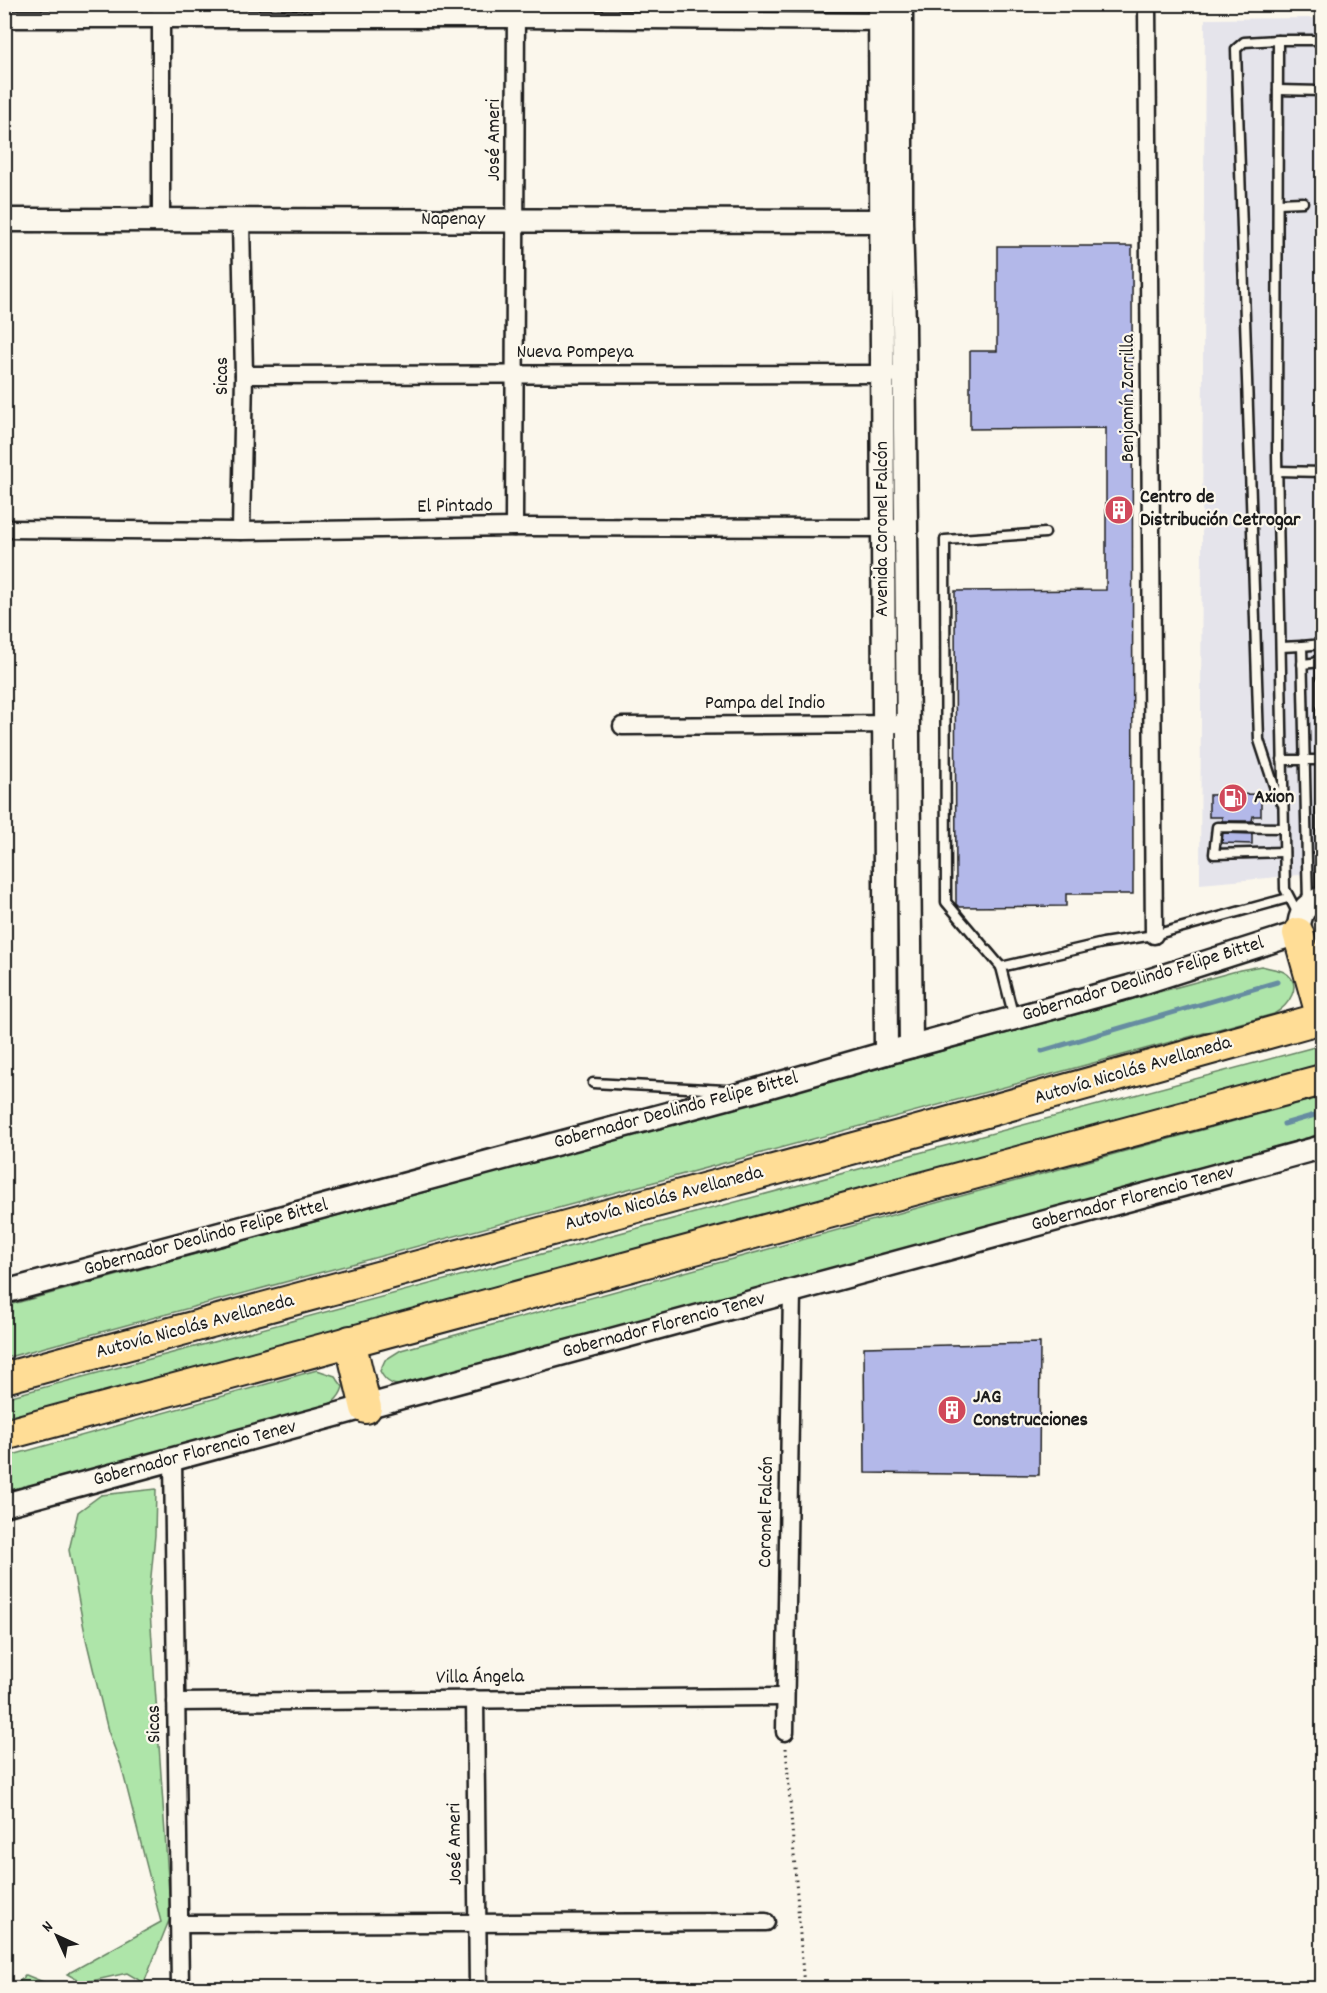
<svg xmlns="http://www.w3.org/2000/svg" width="1327" height="1993" font-family="Dekko,sans-serif">
  <style>
    .built { fill: #e5e4eb }
    .green { fill: #aee5a9; stroke: #658062; stroke-width: 1.5 }
    .lines { fill: none; stroke-linecap: round; stroke-linejoin: round }
    .stream { stroke: #668ca1; stroke-width: 5 }
    .building { fill: #b3b8e9; stroke: #1c1c1c; stroke-width: 1.5 }
    .lane-casing { stroke: #1c1c1c; stroke-width: 13 }
    .street-casing { stroke: #1c1c1c; stroke-width: 21 }
    .secondary-casing { stroke: #1c1c1c; stroke-width: 27 }
    .highway-casing { stroke: #1c1c1c; stroke-width: 34 }
    .path { stroke: #1c1c1c; stroke-width: 3; stroke-dasharray: 1.5 4.5; stroke-linecap: butt }
    .lane { stroke: #fbf7ec; stroke-width: 8 }
    .street { stroke: #fbf7ec; stroke-width: 16 }
    .secondary { stroke: #fbf7ec; stroke-width: 22 }
    .highway { stroke: #ffdd96; stroke-width: 30 }
    .labels { text-anchor: middle; dominant-baseline: central; stroke-width: 4.5; stroke-linejoin: round; paint-order: stroke }
    .street-label { font-size: 20px; fill: #1c1c1c; stroke: #fbf7ec }
    .poi-label { font-size: 20px; font-weight: bold; fill: #1c1c1c; stroke: #fbf7ec; text-anchor: start }
  </style>
  <rect width="100%" height="100%" fill="#fbf7ec"/>
  <filter id="ink" filterUnits="userSpaceOnUse"><feTurbulence type="fractalNoise" baseFrequency=".0167" numOctaves="2"/><feDisplacementMap in="SourceGraphic" scale="12" xChannelSelector="R" yChannelSelector="G"/><feConvolveMatrix kernelMatrix="1 2 1 2 8 2 1 2 1" color-interpolation-filters="sRGB"/></filter>
  <g filter="url(#ink)">
    <path class="built" d="M1322,18V873L1200,884L1205,19Z"/>
    <g class="green">
      <path d="M1261,966C1268,968 1277,969 1284,972C1305,984 1288,1006 1274,1014L5,1358V1306L1240,970Z"/>
      <path d="M1322,1045V1068L5,1420L4,1398Z"/>
      <path d="M1322,1097V1134L410,1385C395,1386 387,1385 380,1371L385,1360L401,1350Z"/>
      <path d="M317,1370L335,1376L343,1387C339,1400 331,1404 319,1409L5,1492V1457Z"/>
      <path d="M156,1489L155,1535L149,1597L169,1893L172,1913L144,1983L127,1973L83,1983L67,1974L161,1922L121,1765L108,1731L86,1639L69,1550L78,1512L101,1495Z"/>
      <path d="M26,1975L58,1988H13Z"/>
    </g>
    <g class="lines">
      <g class="stream">
        <path d="M1042,1051L1277,982"/>
        <path d="M1284,1124L1322,1113"/>
      </g>
    </g>
    <g class="building">
      <path d="M997,246H1132L1133,894H1066V906L959,907L956,904L955,591L1106,590V428L970,429V351H997Z"/>
      <path d="M1261,794V816H1253L1252,821H1222V817H1209V795Z"/>
      <path d="M1223,833L1252,834V844L1222,843Z"/>
      <path d="M1040,1343L1039,1475L865,1473L864,1347Z"/>
    </g>
    <g class="lines">
      <g class="lane-casing">
        <g id="lane">
          <path d="M1278,40L1244,42L1236,49L1259,740L1275,789L1282,803"/>
          <path d="M1278,90L1322,91"/>
          <path d="M1278,203L1303,202"/>
          <path d="M1278,471L1322,472"/>
          <path d="M1281,647L1302,646"/>
          <path d="M1302,664L1321,662V644"/>
          <path d="M1282,760H1321"/>
          <path d="M1284,828L1217,827L1214,854L1284,852"/>
          <path d="M1321,898V662H1322"/>
          <path d="M1308,904L1302,646L1322,644"/>
          <path d="M1298,914L1285,889L1277,456L1278,40H1322"/>
          <path d="M1001,967L1103,943L1154,935L1288,898"/>
          <path d="M1014,1018L1001,967L946,902L945,540L1045,533"/>
          <path d="M593,1083L725,1090"/>
        </g>
      </g>
      <g class="street-casing">
        <g id="street">
          <path d="M1147,4L1154,935"/>
          <path d="M4,19H516L892,22"/>
          <path d="M161,219V4"/>
          <path d="M241,221L244,375L241,531"/>
          <path d="M244,375L891,374"/>
          <path d="M514,527L516,4"/>
          <path d="M4,529L241,531L514,527L893,528"/>
          <path d="M622,726L908,724"/>
          <path d="M173,1460L180,1988"/>
          <path d="M475,1699L478,1988"/>
          <path d="M176,1702L785,1697"/>
          <path d="M785,1732L792,1291"/>
          <path d="M179,1924L766,1922"/>
        </g>
      </g>
      <g class="secondary-casing">
        <g id="secondary">
          <path d="M880,4L886,1053"/>
          <path d="M901,4V221L904,325L911,1046"/>
          <path d="M4,220L894,221"/>
          <path d="M4,1292L753,1091L886,1053L1129,987L1298,933C1300,912 1303,906 1322,898"/>
          <path d="M4,1505L1322,1147"/>
        </g>
      </g>
      <g class="highway-casing">
        <g id="highway">
          <path d="M1298,933L1322,1018"/>
          <path d="M350,1341L366,1408"/>
          <path d="M4,1378L914,1132L1322,1018"/>
          <path d="M4,1435L1322,1080"/>
        </g>
      </g>
      <path class="path" d="M786,1748L804,1988"/>
      <use href="#lane" class="lane"/>
      <use href="#street" class="street"/>
      <use href="#secondary" class="secondary"/>
      <use href="#highway" class="highway"/>
    </g>
  </g>
  <defs>
    <g id="building-disc" transform="scale(1.5)"><circle r="9.5" fill="#d1495b" stroke="#fbf7ec"/><path d="M-4-6H4V6H1V3H-1V6H-4ZM-2.5-4.3h1.7v1.8h-1.7ZM.8-4.3h1.7v1.8H.8ZM-2.5-1h1.7V.8h-1.7ZM.8-1h1.7V.8H.8Z" fill="#fff"/></g>
    <g id="fuel-disc" transform="scale(1.5)"><circle r="9.5" fill="#d1495b" stroke="#fbf7ec"/><path d="M-5.5-6h7V0h2V4h1.3V-2.5L3-4.5l.8-.8L6-3V5H2.5V1h-1V6h-7ZM-4.2-4.7v3.2H.2V-4.7Z" fill="#fff"/></g>
  </defs>
  <g fill-rule="evenodd">
    <use href="#building-disc" x="1119" y="510"/>
    <use href="#fuel-disc" x="1233" y="798"/>
    <use href="#building-disc" x="952" y="1410"/>
  </g>
  <g class="labels">
    <g class="street-label">
      <text transform="translate(495 140) rotate(-90)">José Ameri</text>
      <text x="453" y="220">Napenay</text>
      <text x="575" y="353">Nueva Pompeya</text>
      <text transform="translate(223 376) rotate(-90)">Sicas</text>
      <text transform="translate(1129 398) rotate(-90)">Benjamín Zorrilla</text>
      <text transform="translate(455 507) rotate(-1)">El Pintado</text>
      <text transform="translate(883 529) rotate(-90)">Avenida Coronel Falcón</text>
      <text x="765" y="704">Pampa del Indio</text>
      <text transform="translate(1143 980) rotate(-17)">Gobernador Deolindo Felipe Bittel</text>
      <text transform="translate(1133 1071) rotate(-16)">Autovía Nicolás Avellaneda</text>
      <text transform="translate(676 1111) rotate(-15)">Gobernador Deolindo Felipe Bittel</text>
      <text transform="translate(664 1199) rotate(-15)">Autovía Nicolás Avellaneda</text>
      <text transform="translate(1133 1199) rotate(-15)">Gobernador Florencio Tenev</text>
      <text transform="translate(206 1238) rotate(-15)">Gobernador Deolindo Felipe Bittel</text>
      <text transform="translate(664 1326) rotate(-15)">Gobernador Florencio Tenev</text>
      <text transform="translate(195 1327) rotate(-15)">Autovía Nicolás Avellaneda</text>
      <text transform="translate(195 1454) rotate(-15)">Gobernador Florencio Tenev</text>
      <text transform="translate(767 1512) rotate(-89)">Coronel Falcón</text>
      <text transform="translate(480 1678) rotate(-1)">Villa Ángela</text>
      <text transform="translate(155 1724) rotate(-91)">Sicas</text>
      <text transform="translate(456 1844) rotate(-91)">José Ameri</text>
    </g>
    <g class="poi-label">
      <text x="1140" y="498">Centro de<tspan x="1140" dy="23">Distribución Cetrogar</tspan></text>
      <text x="1254" y="798">Axion</text>
      <text x="973" y="1398">JAG<tspan x="973" dy="23">Construcciones</tspan></text>
    </g>
  </g>
  <rect width="1327" height="1993" fill="none" stroke="#fbf7ec" stroke-width="24"/>
  <rect x="12" y="12" width="1303" height="1969" fill="none" stroke="#1c1c1c" stroke-width="2" filter="url(#ink)"/>
  <g transform="translate(57 1936) rotate(315)" stroke="#fbf7ec" stroke-width="4.5" paint-order="stroke">
  <path d="M0-4.5L10 22L0 15L-10 22Z" fill="#1c1c1c"/>
  <text y="-9" font-size="16" font-weight="bold" text-anchor="middle" fill="#1c1c1c">N</text>
  </g>
</svg>
